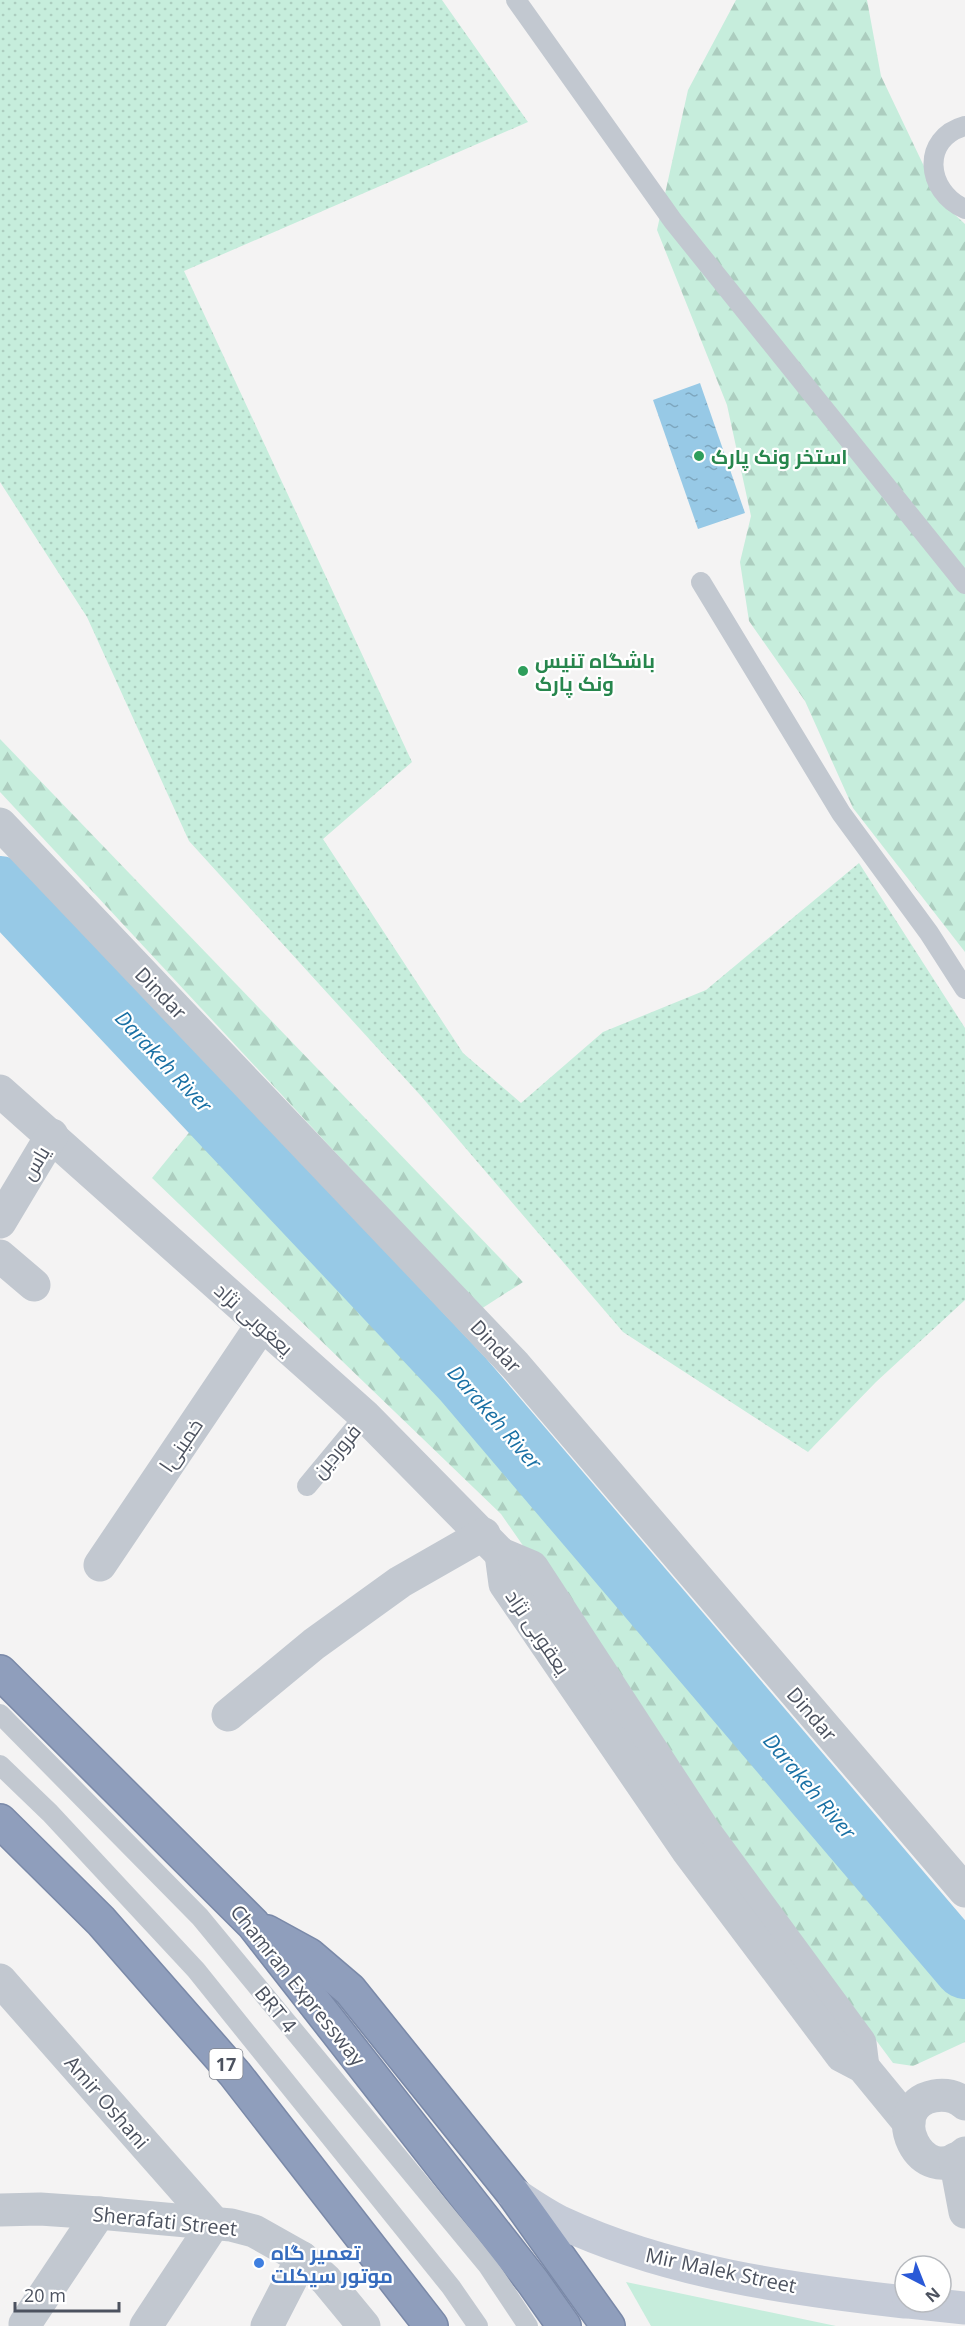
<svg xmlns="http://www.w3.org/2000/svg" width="965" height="2326" font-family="'Open Sans',Cairo,sans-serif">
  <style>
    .grass { fill: url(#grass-dots) }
    .forest { fill: url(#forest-firs) }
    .park { fill: #c6eddc }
    .water { fill: url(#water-ripples) }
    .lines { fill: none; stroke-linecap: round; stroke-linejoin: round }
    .river { stroke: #97c9e6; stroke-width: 62 }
    .highway-casing { stroke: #7a89a8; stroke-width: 36 }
    .lane { stroke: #c2c8d0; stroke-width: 20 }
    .street { stroke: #c2c8d0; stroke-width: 33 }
    .secondary { stroke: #c5cbd7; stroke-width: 33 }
    .highway { stroke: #8f9ebc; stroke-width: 33 }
    .leisure-dot { fill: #2e9e5b; stroke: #fff; stroke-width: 2 }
    .shop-dot { fill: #3f7fe0; stroke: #fff; stroke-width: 2 }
    .labels { text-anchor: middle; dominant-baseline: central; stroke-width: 4.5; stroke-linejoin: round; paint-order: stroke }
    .shield { fill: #fff; stroke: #82868f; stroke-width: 1.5 }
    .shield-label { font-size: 18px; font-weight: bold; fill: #4c525f }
    .leisure-label { font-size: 20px; font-weight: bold; fill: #27864d; stroke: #fff; text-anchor: start }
    .street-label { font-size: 20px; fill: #4c525f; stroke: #fff }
    .shop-label { font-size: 20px; font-weight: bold; fill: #366cbe; stroke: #fff; text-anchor: start }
    .water-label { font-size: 21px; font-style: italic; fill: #1970a4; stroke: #fff }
  </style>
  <defs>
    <pattern id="grass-dots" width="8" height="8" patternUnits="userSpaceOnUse" patternTransform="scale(1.5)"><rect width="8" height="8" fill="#c6eddc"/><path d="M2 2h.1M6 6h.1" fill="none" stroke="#accdbf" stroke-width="1.8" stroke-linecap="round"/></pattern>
    <pattern id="forest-firs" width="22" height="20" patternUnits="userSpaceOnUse" patternTransform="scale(1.5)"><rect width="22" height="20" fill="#c6eddc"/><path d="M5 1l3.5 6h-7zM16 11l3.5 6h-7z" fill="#accdbf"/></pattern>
    <pattern id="water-ripples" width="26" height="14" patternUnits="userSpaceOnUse" patternTransform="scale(1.5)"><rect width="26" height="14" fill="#97c9e6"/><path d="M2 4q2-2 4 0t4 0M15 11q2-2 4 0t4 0" fill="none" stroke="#7da6be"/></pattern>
  </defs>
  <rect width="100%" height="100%" fill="#f4f3f3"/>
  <path class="grass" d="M0,0H442L528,122L184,271L412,762L323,839L463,1053L521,1103L603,1032L706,990L859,863L965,1028V1300L876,1382L808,1452L623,1332L421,1096L189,841L87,617L0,482Z"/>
  <g class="forest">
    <path d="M736,0H867L881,76L941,202L965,224V952L853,808L805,701L749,621L740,562L751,516L727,405L657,230L688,90Z"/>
    <path d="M0,739L523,1282L481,1309L0,792Z"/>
    <path d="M196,1124L593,1553L876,1896L965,1996V2042L913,2066L893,2063L716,1824L501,1514L152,1178Z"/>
  </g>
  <path class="park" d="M626,2282L836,2326H651Z"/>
  <path class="water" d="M700,383L745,513L698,529L653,400Z"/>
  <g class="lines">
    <path class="river" d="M0,887L463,1379L965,1968"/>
    <g class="highway-casing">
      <g id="highway">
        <path d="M0,1672L253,1924L533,2282L564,2326"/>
        <path d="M0,1821L101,1921L235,2074L431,2326"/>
        <path d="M267,1932L309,1955L350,1990L513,2193L608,2326"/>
      </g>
    </g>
    <g class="lane">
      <path d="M516,0L673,221L965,584"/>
      <path d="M965,126C921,138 925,191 965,209"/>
      <path d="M701,582L841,813L929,933L965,989"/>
      <path d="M307,1486L365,1416"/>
      <path d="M0,1714L200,1917L488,2266L528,2326"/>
      <path d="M0,1765L50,1813L196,1970L451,2287L478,2326"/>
    </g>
    <g class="street">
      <path d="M0,824L515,1365L965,1891"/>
      <path d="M0,1091L365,1416L501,1554L532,1567L705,1832L860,2043L863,2067"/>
      <path d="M0,1222L52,1135"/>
      <path d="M0,1256L34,1285"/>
      <path d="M501,1554L505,1584L687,1850L842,2056L863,2067L909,2123"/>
      <path d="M100,1565L261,1326"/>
      <path d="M228,1715L314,1644L400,1582L484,1534"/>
      <path d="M0,1980L214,2223L146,2326"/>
      <path d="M965,2104C956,2096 946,2094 934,2096C881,2106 921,2192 965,2153"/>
      <path d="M955,2159L965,2212"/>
      <path d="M0,2210L40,2209L99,2213L231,2225L254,2231L302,2258L326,2280L364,2326"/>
      <path d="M25,2324L99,2213"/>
      <path d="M267,2326L302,2258"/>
    </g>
    <g class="secondary">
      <path d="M513,2193C528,2203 544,2214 560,2222C667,2272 788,2289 905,2302"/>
      <path d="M909,2302L965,2308"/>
    </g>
    <use href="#highway" class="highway"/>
  </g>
  <g class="leisure-dot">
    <circle cx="699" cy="456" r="6"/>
    <circle cx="523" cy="671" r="6"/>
  </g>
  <circle class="shop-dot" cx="259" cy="2263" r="6"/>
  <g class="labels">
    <rect class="shield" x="209.5" y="2049" width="33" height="30" rx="4.5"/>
    <g class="shield-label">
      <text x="226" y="2064">17</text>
    </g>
    <g class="leisure-label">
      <text x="711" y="456">استخر ونک پارک</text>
      <text x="535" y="660">باشگاه تنیس<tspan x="535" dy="23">ونک پارک</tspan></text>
    </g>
    <g class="street-label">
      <text transform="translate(161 993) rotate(46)">Dindar</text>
      <text transform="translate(35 1163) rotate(-59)">یاس</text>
      <text transform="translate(254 1319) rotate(42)">یعغوبی نژاد</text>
      <text transform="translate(496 1346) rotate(47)">Dindar</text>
      <text transform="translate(181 1445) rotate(-56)">lخمینی</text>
      <text transform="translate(336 1451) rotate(-50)">فروردین</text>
      <text transform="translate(538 1632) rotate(56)">یعقوبی نژاد</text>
      <text transform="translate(812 1714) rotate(49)">Dindar</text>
      <text transform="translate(298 1985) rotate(51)">Chamran Expressway</text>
      <text transform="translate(276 2009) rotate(51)">BRT 4</text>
      <text transform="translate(107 2102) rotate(49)">Amir Oshani</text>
      <text transform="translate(165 2221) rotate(6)">Sherafati Street</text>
      <text transform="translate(721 2270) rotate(12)">Mir Malek Street</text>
    </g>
    <g class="shop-label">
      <text x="271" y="2252">تعمیر گاه<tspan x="271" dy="23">موتور سیکلت</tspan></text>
    </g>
    <g class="water-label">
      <text transform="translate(164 1061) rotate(47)">Darakeh River</text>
      <text transform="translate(495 1417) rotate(49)">Darakeh River</text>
      <text transform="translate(810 1786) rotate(50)">Darakeh River</text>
    </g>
  </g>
  <g transform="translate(923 2284) rotate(138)"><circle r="28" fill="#ffffff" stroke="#b7babf" stroke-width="1.5"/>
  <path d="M0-4.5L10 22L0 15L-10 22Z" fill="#2a59d7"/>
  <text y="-9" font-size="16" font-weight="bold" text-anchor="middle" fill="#4c525f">N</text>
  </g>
  <path d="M15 2302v9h104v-9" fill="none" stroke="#4c525f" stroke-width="3"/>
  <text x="24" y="2302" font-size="18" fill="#4c525f" stroke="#ffffff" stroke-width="4.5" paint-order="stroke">20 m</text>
</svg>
